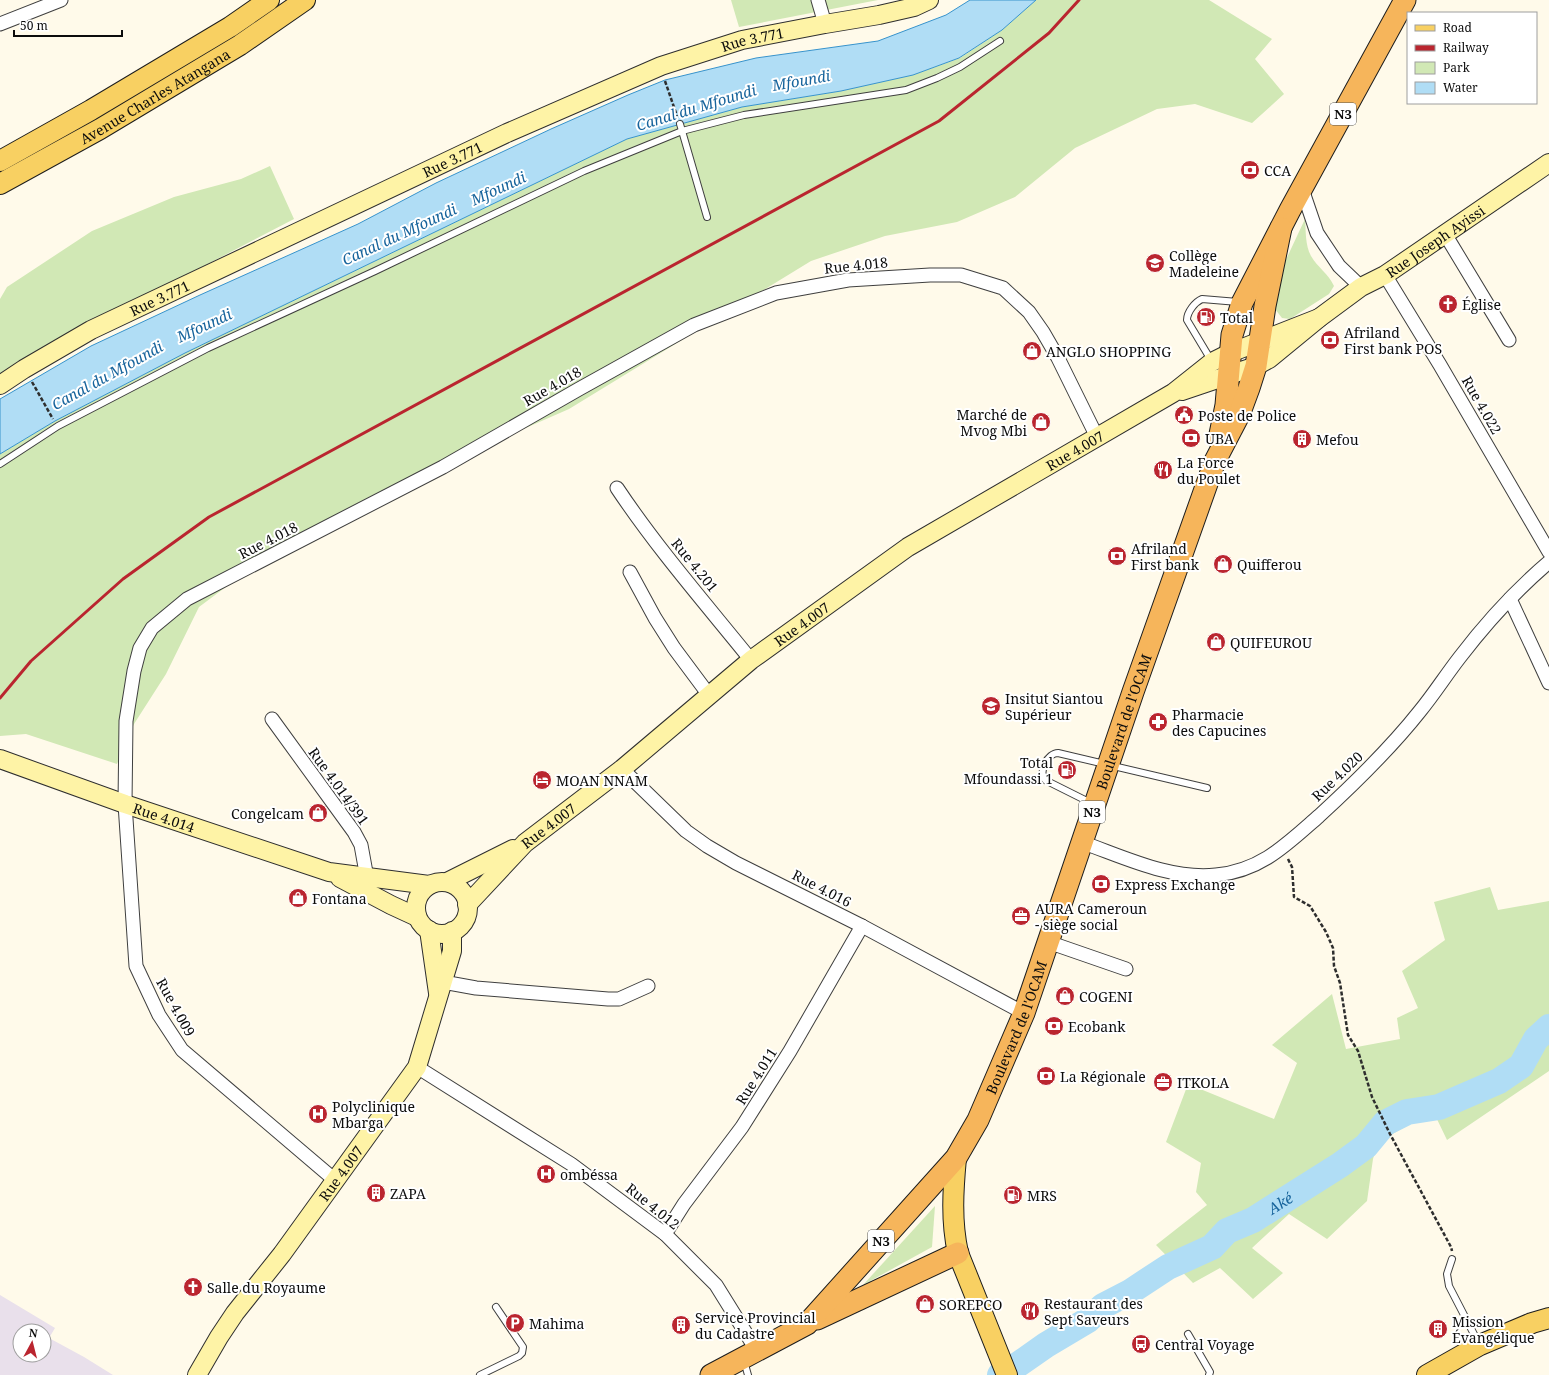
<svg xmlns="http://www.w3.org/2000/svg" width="1549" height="1375" font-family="'Noto Serif',serif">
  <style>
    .industrial { fill: #e9e0eb; fill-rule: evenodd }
    .green { fill: #d1e8b5 }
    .water { fill: #b0ddf5; stroke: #3793cc }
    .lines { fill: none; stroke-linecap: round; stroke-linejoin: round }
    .river { stroke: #b0ddf5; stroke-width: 26 }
    .service-casing { stroke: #3f3f3f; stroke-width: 8 }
    .minor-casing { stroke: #3f3f3f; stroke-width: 15 }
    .secondary-casing { stroke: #2e2e2e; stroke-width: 20 }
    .primary-casing { stroke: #1d1d1d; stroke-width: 22 }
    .trunk-casing { stroke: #1d1d1d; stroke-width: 23 }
    .path { stroke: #2e2e2e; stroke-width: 2.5; stroke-dasharray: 4 2; stroke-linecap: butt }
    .service { stroke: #fff; stroke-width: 6 }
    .minor { stroke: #fff; stroke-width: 13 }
    .secondary { stroke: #fef3a6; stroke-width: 18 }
    .primary { stroke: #f8d062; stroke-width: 20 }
    .trunk { stroke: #f6b55b; stroke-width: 21 }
    .rail { stroke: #ba252f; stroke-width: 3 }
    .labels { text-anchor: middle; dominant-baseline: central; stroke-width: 4; stroke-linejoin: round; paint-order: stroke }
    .shield { fill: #fff; stroke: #555; stroke-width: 1 }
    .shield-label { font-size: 13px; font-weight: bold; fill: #0c0c0c }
    .street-label { font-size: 14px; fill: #0c0c0c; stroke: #fff }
    .poi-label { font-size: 14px; fill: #0c0c0c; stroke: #fff; text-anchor: start }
    .water-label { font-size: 15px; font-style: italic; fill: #17649c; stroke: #fff }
  </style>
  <rect width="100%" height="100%" fill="#fffaea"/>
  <path class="industrial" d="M0,1295L55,1328L49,1338L84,1357L113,1375H0ZM20,1331H44V1355H20Z"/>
  <g class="green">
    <path d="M731,0H878L739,27Z"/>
    <path d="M1036,0H1209L1272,39L1255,59L1284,94L1252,123L1195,104L1157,109L1075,148L1015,197L957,222L885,236L811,261L569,409L369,497L289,540L199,607L166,674L134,724L117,764L26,734L0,736V454L55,421L185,353L627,139L742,107L841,91L913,75L960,58L1002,30Z"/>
    <path d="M270,166L294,219L154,292L0,379V299L7,287L92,231L174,197L241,179Z"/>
    <path d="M1305,219C1306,231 1305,245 1311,256C1318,268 1328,273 1334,286L1329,294L1290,319L1282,318L1275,309L1283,266Z"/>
    <path d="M1490,887L1498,910L1549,901V1071L1447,1140L1435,1115L1414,1122L1378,1142L1373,1159L1367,1201L1327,1239L1289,1214L1252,1248L1283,1273L1253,1299L1220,1268L1193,1283L1156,1245L1207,1205L1196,1192L1201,1163L1166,1142L1188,1084L1274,1119L1297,1063L1272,1045L1332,994L1346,1049L1400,1039L1397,1018L1418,1008L1402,971L1445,940L1434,902Z"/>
    <path d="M935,1206L932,1247L863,1285Z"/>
  </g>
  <path class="water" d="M970,0H1036L1002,30L959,58L913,75L841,91L742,107L627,139L185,353L55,421L0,454V399L91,346L200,295L358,224L436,183L551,129L628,95L665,80L756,58L878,41L946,15Z"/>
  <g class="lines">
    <path class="river" id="s1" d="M1000,1375L1006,1373L1046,1345L1088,1320L1103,1306L1130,1292L1168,1267L1212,1247L1227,1231L1253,1220L1340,1165L1366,1146L1385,1123L1407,1112L1439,1107L1499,1081L1521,1066L1536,1039L1549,1027"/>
    <g class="service-casing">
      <g id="service">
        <path d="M680,124L707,217"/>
        <path d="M1211,360L1187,320C1187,312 1195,302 1202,299L1238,302"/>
        <path d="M0,464L58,426L208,348L375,271L584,171L682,131L744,115L906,90L937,78L960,67L1000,41"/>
        <path d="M1091,803L1045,780C1038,771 1048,753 1058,753L1207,788"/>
        <path d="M1452,1259L1447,1274L1449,1286L1478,1342"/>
        <path d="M1188,1334L1210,1372L1209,1375"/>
        <path d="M744,1361L748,1375"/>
        <path d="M480,1375L519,1356L522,1353L523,1347L496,1307"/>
      </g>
    </g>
    <g class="minor-casing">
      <g id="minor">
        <path d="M818,0L825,24"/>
        <path d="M0,24L61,0"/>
        <path d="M1302,189L1317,233L1339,266L1361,287"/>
        <path d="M1445,234L1509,340"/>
        <path d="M1385,275L1440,365L1549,552"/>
        <path d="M617,488C657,548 705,603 751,660"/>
        <path d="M630,572L655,618L674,648L709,695"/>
        <path d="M1510,599L1549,683"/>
        <path d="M272,719L354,832L361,845L367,878"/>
        <path d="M622,769L686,831L707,846L736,863L862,926L1024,1013"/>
        <path d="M1081,842C1124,857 1170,880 1216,875C1261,871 1287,844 1319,816C1355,783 1390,749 1420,711C1434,694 1446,675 1460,657C1486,623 1516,590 1549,562"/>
        <path d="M1048,942L1126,969"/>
        <path d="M443,982L476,988L608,999H619L648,986"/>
        <path d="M417,1067L571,1164L665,1234L716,1285L757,1351"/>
        <path d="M336,1181L182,1050L159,1015L136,966L125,804L126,721L134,671L140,648L152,628L187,599L443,467L579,389L694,325L776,293L848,280L930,275H961L1003,288L1029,312L1043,332L1058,358L1097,437"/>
        <path d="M665,1234L684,1204L742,1127L790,1051L862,926"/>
      </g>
    </g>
    <g class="secondary-casing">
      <g id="secondary">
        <path id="s2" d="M0,385L24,369L91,330L507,133L661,66L742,40L825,24L879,15L914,7L929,0"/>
        <path id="s3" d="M1182,391L1256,366L1269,359L1319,318L1361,287L1385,275L1549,163"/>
        <path id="s4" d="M0,759L125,804L329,872L429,885"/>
        <path d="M340,878L391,905L417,917"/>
        <path d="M447,882L513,849"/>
        <circle cx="442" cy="908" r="26"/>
        <path id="s5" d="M467,905L525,843L622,769L751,660L908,547L1173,393L1212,362L1230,353L1319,318"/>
        <path d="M429,930L438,993"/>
        <path id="s6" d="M197,1375L219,1337L235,1313L282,1254L417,1067L452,951V931"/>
      </g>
    </g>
    <g class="primary-casing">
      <g id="primary">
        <path d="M0,161L91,110L230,27L269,0"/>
        <path id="s7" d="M0,184L100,129L240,45L305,0"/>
        <path d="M956,1158C953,1190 951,1221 958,1253L1007,1375"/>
        <path d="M1427,1375L1480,1345L1532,1323L1549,1318"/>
      </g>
    </g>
    <g class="trunk-casing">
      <g id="trunk">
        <path d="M1219,439L1226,405L1232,335L1242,303L1290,210L1405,0"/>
        <path d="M817,1319L958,1253"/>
        <path id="s8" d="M711,1375L807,1324L956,1158L978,1120L1024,1013L1133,692L1215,461L1239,415L1249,388L1256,366L1265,306L1281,228"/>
      </g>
    </g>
    <g class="path">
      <path d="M665,81L677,116"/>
      <path d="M32,382L53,419"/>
      <path d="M1288,859L1292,867L1294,897L1310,906L1326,932L1333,948L1334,966L1340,983L1348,1035L1358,1051L1372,1097L1390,1134L1451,1247L1452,1251"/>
    </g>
    <use href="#service" class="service"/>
    <use href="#minor" class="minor"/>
    <use href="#secondary" class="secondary"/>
    <use href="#primary" class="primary"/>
    <use href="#trunk" class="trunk"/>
    <path class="rail" d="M0,698L31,661L123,579L209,517L939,121L1049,33L1079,0"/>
  </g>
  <defs>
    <g id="bank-disc" transform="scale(1)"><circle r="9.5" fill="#ba252f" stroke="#fff"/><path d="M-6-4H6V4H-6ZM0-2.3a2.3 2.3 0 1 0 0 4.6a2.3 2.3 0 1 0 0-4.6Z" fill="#fff"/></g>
    <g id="school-disc" transform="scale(1)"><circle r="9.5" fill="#ba252f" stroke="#fff"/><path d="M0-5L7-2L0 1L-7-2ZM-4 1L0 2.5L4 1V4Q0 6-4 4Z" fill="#fff"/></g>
    <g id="church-disc" transform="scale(1)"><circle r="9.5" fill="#ba252f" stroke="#fff"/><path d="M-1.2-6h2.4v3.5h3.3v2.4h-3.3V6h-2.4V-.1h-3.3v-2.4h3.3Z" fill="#fff"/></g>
    <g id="fuel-disc" transform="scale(1)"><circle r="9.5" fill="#ba252f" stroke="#fff"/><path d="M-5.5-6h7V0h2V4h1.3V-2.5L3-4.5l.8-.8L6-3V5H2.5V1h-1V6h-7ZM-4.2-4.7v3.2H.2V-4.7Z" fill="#fff"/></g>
    <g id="shop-disc" transform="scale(1)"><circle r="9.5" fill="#ba252f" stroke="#fff"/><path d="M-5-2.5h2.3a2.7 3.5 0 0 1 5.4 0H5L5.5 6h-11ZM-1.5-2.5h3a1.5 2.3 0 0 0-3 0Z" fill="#fff"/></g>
    <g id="civic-disc" transform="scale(1)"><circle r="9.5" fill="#ba252f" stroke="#fff"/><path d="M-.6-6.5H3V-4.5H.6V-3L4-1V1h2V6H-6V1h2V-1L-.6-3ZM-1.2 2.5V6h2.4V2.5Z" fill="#fff"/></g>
    <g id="building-disc" transform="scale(1)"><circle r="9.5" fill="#ba252f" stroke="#fff"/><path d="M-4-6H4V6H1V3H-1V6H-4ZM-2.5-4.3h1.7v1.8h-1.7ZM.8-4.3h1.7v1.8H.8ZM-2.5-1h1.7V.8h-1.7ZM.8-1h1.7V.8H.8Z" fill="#fff"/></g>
    <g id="restaurant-disc" transform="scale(1)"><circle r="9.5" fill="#ba252f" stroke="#fff"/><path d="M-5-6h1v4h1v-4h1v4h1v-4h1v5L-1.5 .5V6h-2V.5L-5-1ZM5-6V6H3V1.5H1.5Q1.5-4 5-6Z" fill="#fff"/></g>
    <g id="pharmacy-disc" transform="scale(1)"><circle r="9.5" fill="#ba252f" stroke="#fff"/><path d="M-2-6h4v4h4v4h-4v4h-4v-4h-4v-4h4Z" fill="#fff"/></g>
    <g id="hotel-disc" transform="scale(1)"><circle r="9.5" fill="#ba252f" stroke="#fff"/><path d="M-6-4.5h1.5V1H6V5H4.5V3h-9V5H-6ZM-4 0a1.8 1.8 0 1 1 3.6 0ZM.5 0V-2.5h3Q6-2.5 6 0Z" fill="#fff"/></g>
    <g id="office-disc" transform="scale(1)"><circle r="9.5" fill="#ba252f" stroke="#fff"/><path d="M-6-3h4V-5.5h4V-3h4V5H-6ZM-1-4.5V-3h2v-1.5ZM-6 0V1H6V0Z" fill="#fff"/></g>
    <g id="hospital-disc" transform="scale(1)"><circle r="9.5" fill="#ba252f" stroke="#fff"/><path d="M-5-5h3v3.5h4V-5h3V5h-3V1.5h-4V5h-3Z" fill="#fff"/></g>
    <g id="parking-disc" transform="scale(1)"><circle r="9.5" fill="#ba252f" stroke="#fff"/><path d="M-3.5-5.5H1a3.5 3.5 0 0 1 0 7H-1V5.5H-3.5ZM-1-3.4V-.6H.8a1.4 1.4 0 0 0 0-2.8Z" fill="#fff"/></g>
    <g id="bus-disc" transform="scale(1)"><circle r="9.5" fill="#ba252f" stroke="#fff"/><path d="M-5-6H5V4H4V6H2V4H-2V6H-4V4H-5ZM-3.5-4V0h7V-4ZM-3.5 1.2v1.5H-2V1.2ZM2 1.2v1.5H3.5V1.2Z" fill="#fff"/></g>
  </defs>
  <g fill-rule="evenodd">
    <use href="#bank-disc" x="1250" y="170"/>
    <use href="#school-disc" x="1155" y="263"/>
    <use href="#church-disc" x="1448" y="304"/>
    <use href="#fuel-disc" x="1206" y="317"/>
    <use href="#bank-disc" x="1330" y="340"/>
    <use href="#shop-disc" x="1032" y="351"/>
    <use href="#civic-disc" x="1184" y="415"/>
    <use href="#shop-disc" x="1041" y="422"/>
    <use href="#bank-disc" x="1191" y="438"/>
    <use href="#building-disc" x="1302" y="439"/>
    <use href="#restaurant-disc" x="1163" y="470"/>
    <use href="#bank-disc" x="1117" y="556"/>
    <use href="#shop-disc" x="1223" y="564"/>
    <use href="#shop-disc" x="1216" y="642"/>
    <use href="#school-disc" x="991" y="706"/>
    <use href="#pharmacy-disc" x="1158" y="722"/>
    <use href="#fuel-disc" x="1067" y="770"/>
    <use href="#hotel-disc" x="542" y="780"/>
    <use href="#shop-disc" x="318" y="813"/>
    <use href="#bank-disc" x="1101" y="884"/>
    <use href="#shop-disc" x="298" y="898"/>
    <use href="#office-disc" x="1021" y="916"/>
    <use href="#shop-disc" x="1065" y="996"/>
    <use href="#bank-disc" x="1054" y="1026"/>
    <use href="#bank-disc" x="1046" y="1076"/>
    <use href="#office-disc" x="1163" y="1082"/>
    <use href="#hospital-disc" x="318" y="1114"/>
    <use href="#hospital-disc" x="546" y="1174"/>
    <use href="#building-disc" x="376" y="1193"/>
    <use href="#fuel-disc" x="1013" y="1195"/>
    <use href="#church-disc" x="193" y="1287"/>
    <use href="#shop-disc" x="925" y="1304"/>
    <use href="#restaurant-disc" x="1030" y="1311"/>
    <use href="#parking-disc" x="515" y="1323"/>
    <use href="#building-disc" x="681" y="1325"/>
    <use href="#building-disc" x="1438" y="1329"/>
    <use href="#bus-disc" x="1141" y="1344"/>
  </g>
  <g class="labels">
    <g class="shield">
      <rect x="1330" y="103" width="26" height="22" rx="3"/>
      <rect x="1079" y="801" width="26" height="22" rx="3"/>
      <rect x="868" y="1230" width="26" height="22" rx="3"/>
    </g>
    <g class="shield-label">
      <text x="1343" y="114">N3</text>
      <text x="1092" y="812">N3</text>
      <text x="881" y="1241">N3</text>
    </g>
    <g class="street-label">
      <text stroke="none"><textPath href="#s2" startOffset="830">Rue 3.771</textPath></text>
      <text stroke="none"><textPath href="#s7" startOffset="178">Avenue Charles Atangana</textPath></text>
      <text stroke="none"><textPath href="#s2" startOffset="506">Rue 3.771</textPath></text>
      <text stroke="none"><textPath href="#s3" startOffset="297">Rue Joseph Ayissi</textPath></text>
      <text transform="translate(856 265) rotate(-6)">Rue 4.018</text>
      <text stroke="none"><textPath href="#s2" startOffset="182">Rue 3.771</textPath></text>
      <text transform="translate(552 386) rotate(-30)">Rue 4.018</text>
      <text transform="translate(1482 405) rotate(60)">Rue 4.022</text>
      <text stroke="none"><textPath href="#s5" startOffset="762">Rue 4.007</textPath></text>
      <text transform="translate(268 540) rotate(-27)">Rue 4.018</text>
      <text transform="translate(695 565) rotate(51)">Rue 4.201</text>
      <text stroke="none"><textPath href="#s5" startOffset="438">Rue 4.007</textPath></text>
      <text stroke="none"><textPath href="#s8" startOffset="800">Boulevard de l'OCAM</textPath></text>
      <text transform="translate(1337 776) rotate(-44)">Rue 4.020</text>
      <text transform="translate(339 786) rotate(54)">Rue 4.014/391</text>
      <text stroke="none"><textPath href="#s4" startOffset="174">Rue 4.014</textPath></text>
      <text stroke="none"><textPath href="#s5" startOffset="114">Rue 4.007</textPath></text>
      <text transform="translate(822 888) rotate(27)">Rue 4.016</text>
      <text transform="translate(176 1007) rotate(61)">Rue 4.009</text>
      <text stroke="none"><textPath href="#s8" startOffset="476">Boulevard de l'OCAM</textPath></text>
      <text transform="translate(756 1076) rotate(-58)">Rue 4.011</text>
      <text stroke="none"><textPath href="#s6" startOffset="248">Rue 4.007</textPath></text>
      <text transform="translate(653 1206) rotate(39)">Rue 4.012</text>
    </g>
    <g class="poi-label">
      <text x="1264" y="170">CCA</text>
      <text x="1169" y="255">Collège<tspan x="1169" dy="16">Madeleine</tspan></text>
      <text x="1462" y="304">Église</text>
      <text x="1220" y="317">Total</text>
      <text x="1344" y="332">Afriland<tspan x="1344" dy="16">First bank POS</tspan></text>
      <text x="1046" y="351">ANGLO SHOPPING</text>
      <text x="1027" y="414" text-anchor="end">Marché de<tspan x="1027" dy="16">Mvog Mbi</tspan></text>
      <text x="1198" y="415">Poste de Police</text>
      <text x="1205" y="438">UBA</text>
      <text x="1316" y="439">Mefou</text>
      <text x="1177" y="462">La Force<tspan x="1177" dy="16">du Poulet</tspan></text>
      <text x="1131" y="548">Afriland<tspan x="1131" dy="16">First bank</tspan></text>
      <text x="1237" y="564">Quifferou</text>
      <text x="1230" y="642">QUIFEUROU</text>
      <text x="1005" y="698">Insitut Siantou<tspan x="1005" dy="16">Supérieur</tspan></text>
      <text x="1172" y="714">Pharmacie<tspan x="1172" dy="16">des Capucines</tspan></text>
      <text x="1053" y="762" text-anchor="end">Total<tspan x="1053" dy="16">Mfoundassi 1</tspan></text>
      <text x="556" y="780">MOAN NNAM</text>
      <text x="304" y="813" text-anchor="end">Congelcam</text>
      <text x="1115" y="884">Express Exchange</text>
      <text x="312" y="898">Fontana</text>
      <text x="1035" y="908">AURA Cameroun<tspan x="1035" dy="16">- siège social</tspan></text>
      <text x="1079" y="996">COGENI</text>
      <text x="1068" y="1026">Ecobank</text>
      <text x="1060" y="1076">La Régionale</text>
      <text x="1177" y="1082">ITKOLA</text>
      <text x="332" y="1106">Polyclinique<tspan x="332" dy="16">Mbarga</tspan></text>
      <text x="560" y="1174">ombéssa</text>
      <text x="390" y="1193">ZAPA</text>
      <text x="1027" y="1195">MRS</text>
      <text x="207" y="1287">Salle du Royaume</text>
      <text x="1044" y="1303">Restaurant des<tspan x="1044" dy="16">Sept Saveurs</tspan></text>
      <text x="939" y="1304">SOREPCO</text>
      <text x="695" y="1317">Service Provincial<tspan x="695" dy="16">du Cadastre</tspan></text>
      <text x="1452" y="1321">Mission<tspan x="1452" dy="16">Évangélique</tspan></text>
      <text x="529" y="1323">Mahima</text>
      <text x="1155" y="1344">Central Voyage</text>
    </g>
    <g class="water-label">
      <text transform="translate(801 80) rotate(-10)">Mfoundi</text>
      <text transform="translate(696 107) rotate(-17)">Canal du Mfoundi</text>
      <text transform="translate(498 188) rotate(-25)">Mfoundi</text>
      <text transform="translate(399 234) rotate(-25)">Canal du Mfoundi</text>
      <text transform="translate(204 325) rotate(-25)">Mfoundi</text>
      <text transform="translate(107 375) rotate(-29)">Canal du Mfoundi</text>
      <text stroke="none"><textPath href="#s1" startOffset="331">Aké</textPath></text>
    </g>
  </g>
  <rect x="1407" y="12" width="130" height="92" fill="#ffffff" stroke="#9e9e9e"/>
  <rect x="1415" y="25" width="20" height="6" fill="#f8d062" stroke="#9e9e9e"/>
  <text x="1443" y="32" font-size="12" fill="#0c0c0c">Road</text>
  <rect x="1415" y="45" width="20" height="6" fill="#ba252f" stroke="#9e9e9e"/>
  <text x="1443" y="52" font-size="12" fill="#0c0c0c">Railway</text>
  <rect x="1415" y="62" width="20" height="12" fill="#d1e8b5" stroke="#9e9e9e"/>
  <text x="1443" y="72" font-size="12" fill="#0c0c0c">Park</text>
  <rect x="1415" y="82" width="20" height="12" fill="#b0ddf5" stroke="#9e9e9e"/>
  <text x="1443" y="92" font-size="12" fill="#0c0c0c">Water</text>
  <g transform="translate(32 1343) rotate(7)"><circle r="19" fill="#ffffff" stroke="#9e9e9e"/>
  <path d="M0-3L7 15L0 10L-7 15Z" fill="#ba252f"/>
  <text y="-6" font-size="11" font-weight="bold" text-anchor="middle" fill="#0c0c0c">N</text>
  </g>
  <path d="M14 30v6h108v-6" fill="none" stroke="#0c0c0c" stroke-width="2"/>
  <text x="20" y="30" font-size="12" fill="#0c0c0c" stroke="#ffffff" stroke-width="3" paint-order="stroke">50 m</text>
</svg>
